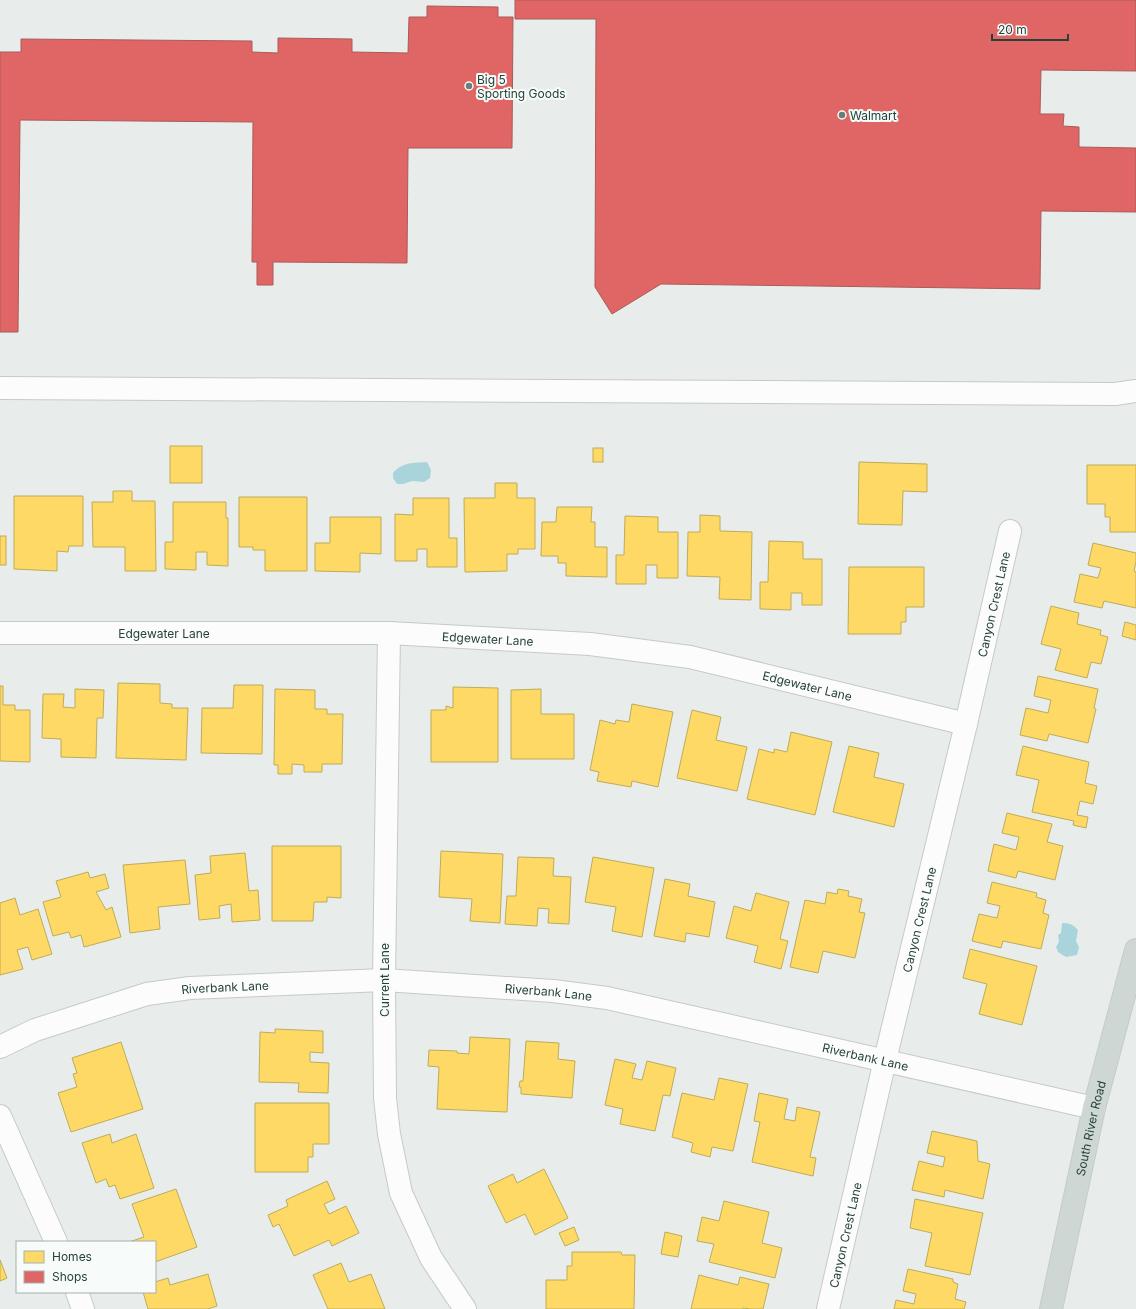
<svg xmlns="http://www.w3.org/2000/svg" width="1136" height="1309" font-family="Inter,sans-serif">
  <style>
    .water { fill: #a9d4db }
    .homes { fill: #ffd966; stroke: #bdac59 }
    .shops { fill: #e06666; stroke: #a85b59 }
    .lines { fill: none; stroke-linecap: round; stroke-linejoin: round }
    .minor-casing { stroke: #c5cac8; stroke-width: 24 }
    .major-casing { stroke: #c3ccc9; stroke-width: 24 }
    .minor { stroke: #fcfcfc; stroke-width: 22 }
    .major { stroke: #cfd7d5; stroke-width: 22 }
    .poi-dot { fill: #697e78; stroke: #f7fbf9; stroke-width: 1.5 }
    .labels { text-anchor: middle; dominant-baseline: central; stroke-width: 4; stroke-linejoin: round; paint-order: stroke }
    .poi-label { font-size: 12px; fill: #24423a; stroke: #f7fbf9; text-anchor: start }
    .street-label { font-size: 12px; fill: #24423a; stroke: #f7fbf9 }
  </style>
  <rect width="100%" height="100%" fill="#e8edeb"/>
  <g class="water">
    <path d="M427,462L431,470L430,478L424,482L412,481L403,484H397L393,478V473C402,462 414,463 427,462Z"/>
    <path d="M1062,923C1069,923 1073,924 1078,930L1076,941L1079,947L1077,955L1066,957L1058,952L1056,947L1059,942L1058,935L1061,933Z"/>
  </g>
  <g class="homes">
    <rect x="170" y="446" width="32" height="37"/>
    <rect x="593" y="448" width="10" height="14"/>
    <path d="M859,462L927,464V492L903,491L902,525L858,524Z"/>
    <path d="M1087,465H1136V532H1110V517H1105V504H1087Z"/>
    <path d="M495,483H517V498H535V549H518V554H507V571L465,572L464,498H495Z"/>
    <path d="M113,491H132V501H155L156,571H125V547H93L92,502H113Z"/>
    <path d="M14,496H83V546H69L68,552L57,551V571L14,569Z"/>
    <path d="M239,497H307V571H265V550H253V547H239Z"/>
    <path d="M413,498H449V538H457V567H427V549H417V561H395V514L413,515Z"/>
    <path d="M173,502H226V518H228V566L207,565V552H196V570L165,569V542H173Z"/>
    <path d="M557,507H592L591,522H595V547H607V577L566,576V563H558V556H541L542,522H556Z"/>
    <path d="M700,515L720,516V531L752,532L751,600L719,599L720,577L687,576L688,532H700Z"/>
    <path d="M625,516L658,517V532H678V578H657V565H646V584H616V555H624Z"/>
    <path d="M330,517H381V554L360,553V572L315,571V543H330Z"/>
    <rect x="0" y="536" width="6" height="29"/>
    <path d="M769,541L803,542V559H822V605H802V593H791V610L760,609V582H768Z"/>
    <path d="M1093,543L1136,553V562L1134,571L1136,572V608L1104,601L1102,608L1074,602L1080,574L1098,578L1101,568L1088,565Z"/>
    <path d="M849,567H924V607H906V622H901V634H848Z"/>
    <path d="M1051,606L1079,613L1077,624L1101,630L1100,635L1108,637L1101,664L1091,662L1087,678L1055,670L1061,649L1041,644Z"/>
    <path d="M1125,622L1136,625V640L1122,636Z"/>
    <path d="M1038,676L1098,689L1094,708L1096,709L1088,743L1049,734L1047,741L1020,735L1026,708L1048,713L1051,700L1034,696Z"/>
    <path d="M118,683L160,684V703L172,704V708H188L186,760L116,758Z"/>
    <path d="M234,685H263L262,754L201,753L202,708H233Z"/>
    <path d="M0,686H3V705H15V710H30V762L0,761Z"/>
    <path d="M453,687L498,688V762H431V710H446V706L453,708Z"/>
    <path d="M75,689L104,690L103,718H97L96,758L61,757V739L42,738L43,694H64L63,707L75,708Z"/>
    <path d="M275,689L315,690V709H327V714H343L342,764H322V772H304V765L292,764V774H278V765H274Z"/>
    <path d="M541,689V714H574V759H511V690Z"/>
    <path d="M632,704L673,712L658,787L632,781L631,787L597,781L599,772L590,770L600,720L615,724L616,720L629,722Z"/>
    <path d="M692,710L721,717L716,740L747,747L737,791L677,778Z"/>
    <path d="M791,732L832,742L815,815L747,799L759,749L774,753V749L787,752Z"/>
    <path d="M849,746L879,753L874,777L904,784L894,827L833,812Z"/>
    <path d="M1023,746L1089,762L1085,783L1097,786L1093,804L1080,801L1077,815L1088,817L1086,828L1073,825L1074,821L1032,812L1039,780L1016,775Z"/>
    <path d="M1007,813L1052,824L1047,842L1063,846L1055,880L1018,871L1016,878L988,871L994,844L1016,850L1019,837L1002,833Z"/>
    <path d="M272,846H341V898L327,897V902H314L313,921H272Z"/>
    <path d="M441,851L503,854L500,923L470,921L472,899L439,897Z"/>
    <path d="M245,853L249,891L258,890L260,920L232,922L231,904L219,906L220,918L199,920L195,875L211,873L210,856Z"/>
    <path d="M518,857L554,858L553,876L571,877L569,924L548,923L549,909L538,908L537,926L505,924L507,896H516Z"/>
    <path d="M593,857L654,868L642,937L612,931L616,907L585,902Z"/>
    <path d="M185,860L190,904L158,907L160,929L130,933L123,865Z"/>
    <path d="M88,872L90,878L105,874L109,888L96,892L106,910L112,907L121,937L84,947L81,935L71,938L69,932L53,936L43,902L61,897L56,881Z"/>
    <path d="M665,879L690,884L688,896L715,902L709,937L686,933L685,942L654,936Z"/>
    <path d="M992,882L1037,893L1036,897L1046,900L1043,913L1049,915L1041,949L1003,941L1001,948L972,941L979,914L997,918L1000,906L987,903Z"/>
    <path d="M838,889L849,891L848,896L862,899L859,912L865,913L855,958L823,951L818,973L790,967L805,900L825,904L827,892L837,894Z"/>
    <path d="M756,893L789,902L780,939L788,941L781,969L754,962L758,946L726,938L734,906L751,911Z"/>
    <path d="M15,898L20,915L38,909L52,954L32,960L28,947L17,950L23,969L0,975V903Z"/>
    <path d="M970,949L1037,966L1022,1025L979,1014L987,984L963,978Z"/>
    <path d="M275,1029L323,1031V1053L310,1052V1062L329,1063L328,1093L298,1092L299,1083L259,1082L260,1032L275,1033Z"/>
    <path d="M470,1037L510,1039L507,1112L437,1109L439,1067L428,1066L429,1050L457,1051V1053L469,1054Z"/>
    <path d="M526,1041L559,1043L558,1059L575,1061L572,1098L521,1094V1087H519L520,1081H523Z"/>
    <path d="M121,1042L143,1109L71,1132L58,1093L77,1087L73,1074L77,1073L72,1058Z"/>
    <path d="M615,1059L636,1064L632,1078L642,1080L647,1061L676,1068L670,1096L663,1095L655,1131L620,1124L623,1109L605,1105Z"/>
    <path d="M719,1078L748,1084L733,1151L712,1147L710,1157L691,1152L693,1143L672,1137L682,1093L714,1100Z"/>
    <path d="M759,1093L788,1099L784,1119L795,1121L797,1107L820,1112L810,1157L816,1158L813,1176L752,1162L760,1122L754,1121Z"/>
    <path d="M255,1103H329V1144H313V1157H308V1172H255Z"/>
    <path d="M932,1131L977,1141L978,1161L990,1164L983,1199L945,1190L944,1197L912,1190L919,1161L943,1167L945,1157L927,1153Z"/>
    <path d="M110,1134L112,1143L136,1134L154,1188L120,1199L115,1185L109,1187L106,1179L96,1183L82,1143Z"/>
    <path d="M544,1169L568,1218L535,1235L525,1214L506,1223L488,1186L513,1174L517,1183Z"/>
    <path d="M327,1181L335,1199L324,1204L329,1214L346,1206L359,1233L332,1246L329,1240L294,1256L279,1224L273,1227L268,1215L288,1206L286,1200Z"/>
    <path d="M176,1189L197,1247L155,1262V1242H129L144,1237L132,1204Z"/>
    <path d="M915,1199L983,1213L970,1275L925,1266L932,1233L910,1228Z"/>
    <path d="M724,1201L769,1212L762,1243L782,1248L775,1278L709,1262L714,1244L697,1241L702,1217L719,1221Z"/>
    <path d="M574,1227L579,1240L565,1246L559,1233Z"/>
    <path d="M665,1232L682,1236L678,1257L661,1254Z"/>
    <path d="M572,1252H621L622,1255H635L634,1309H546V1280H567V1266H572Z"/>
    <path d="M0,1260L7,1278L0,1281Z"/>
    <path d="M341,1263L349,1282L371,1274L385,1309H328L313,1275Z"/>
    <path d="M908,1269L953,1279V1282L958,1284L955,1299L966,1302L964,1309H894L896,1300L914,1304L916,1294L903,1291Z"/>
    <path d="M208,1274L217,1306L208,1309H148L143,1292H155V1282L168,1278L170,1285Z"/>
    <path d="M699,1275L738,1285L740,1277L769,1284L763,1309H750L743,1308V1309H691Z"/>
  </g>
  <g class="shops">
    <path d="M515,0H1136V71L1041,70L1040,114H1064L1063,126L1079,127V147L1136,148V212L1041,211L1040,289L661,284L612,314L595,287L596,19H515Z"/>
    <path d="M427,6L498,7V17H513L512,148H408L407,263L273,262V285H257V262H252L253,122L20,120L18,332H0V52H21V39L252,41V52L278,53V38L352,39V52L408,53L409,17H427Z"/>
  </g>
  <g class="lines">
    <g class="minor-casing">
      <g id="minor">
        <path d="M0,388L1115,394L1136,391"/>
        <path id="s1" d="M0,633H389L590,644L690,657L966,724"/>
        <path d="M389,633L384,980L385,1098L389,1134L401,1193L431,1258L465,1309"/>
        <path id="s2" d="M0,1047L35,1030L147,994L190,988L384,980L553,991L607,998L1094,1108"/>
        <path d="M0,1116L56,1242"/>
        <path d="M77,1292L83,1309"/>
        <path id="s3" d="M828,1309L885,1060L966,724L1010,531"/>
      </g>
    </g>
    <g class="major-casing">
      <g id="major">
        <path id="s4" d="M1051,1309L1094,1108L1136,950"/>
      </g>
    </g>
    <use href="#minor" class="minor"/>
    <use href="#major" class="major"/>
  </g>
  <g class="poi-dot">
    <circle cx="469" cy="86" r="4"/>
    <circle cx="842" cy="115" r="4"/>
  </g>
  <g class="labels">
    <g class="poi-label">
      <text x="477" y="79">Big 5<tspan x="477" dy="14">Sporting Goods</tspan></text>
      <text x="850" y="115">Walmart</text>
    </g>
    <g class="street-label">
      <text stroke="none"><textPath href="#s3" startOffset="724">Canyon Crest Lane</textPath></text>
      <text stroke="none"><textPath href="#s1" startOffset="164">Edgewater Lane</textPath></text>
      <text stroke="none"><textPath href="#s1" startOffset="488">Edgewater Lane</textPath></text>
      <text stroke="none"><textPath href="#s1" startOffset="812">Edgewater Lane</textPath></text>
      <text stroke="none"><textPath href="#s3" startOffset="400">Canyon Crest Lane</textPath></text>
      <text transform="translate(384 980) rotate(-90)">Current Lane</text>
      <text stroke="none"><textPath href="#s2" startOffset="235">Riverbank Lane</textPath></text>
      <text stroke="none"><textPath href="#s2" startOffset="559">Riverbank Lane</textPath></text>
      <text stroke="none"><textPath href="#s2" startOffset="883">Riverbank Lane</textPath></text>
      <text stroke="none"><textPath href="#s4" startOffset="185">South River Road</textPath></text>
      <text stroke="none"><textPath href="#s3" startOffset="76">Canyon Crest Lane</textPath></text>
    </g>
  </g>
  <rect x="16" y="1241" width="140" height="52" fill="#f7fbf9" stroke="#a3b1ad"/>
  <rect x="24" y="1251" width="20" height="12" fill="#ffd966" stroke="#a3b1ad"/>
  <text x="52" y="1261" font-size="12" fill="#24423a">Homes</text>
  <rect x="24" y="1271" width="20" height="12" fill="#e06666" stroke="#a3b1ad"/>
  <text x="52" y="1281" font-size="12" fill="#24423a">Shops</text>
  <path d="M992 34v6h76v-6" fill="none" stroke="#24423a" stroke-width="2"/>
  <text x="998" y="34" font-size="12" fill="#24423a" stroke="#f7fbf9" stroke-width="3" paint-order="stroke">20 m</text>
</svg>
